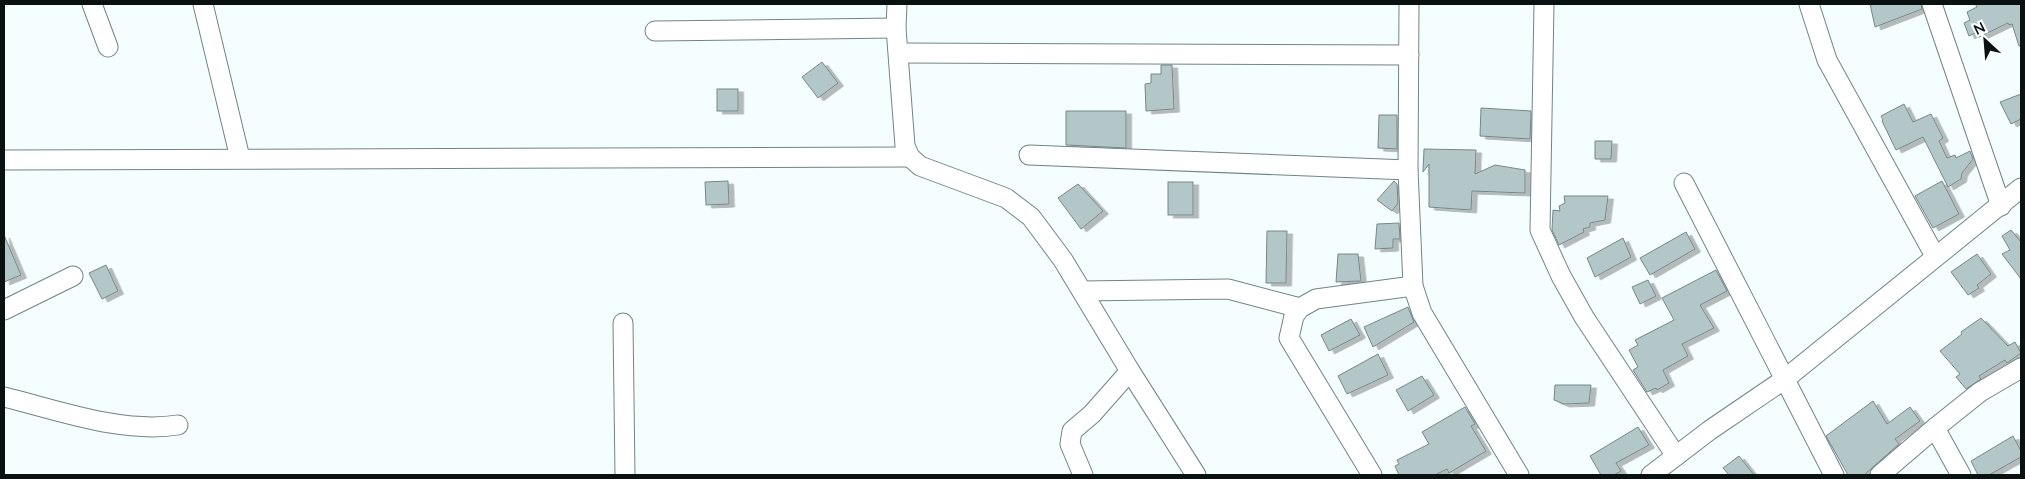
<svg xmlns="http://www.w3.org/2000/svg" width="2025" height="479" font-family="Lato,sans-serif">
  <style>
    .building { fill: #b3c7c8; stroke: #748788; filter: url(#shadow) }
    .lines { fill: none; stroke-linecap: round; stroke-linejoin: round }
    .minor-casing { stroke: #718485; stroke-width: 21 }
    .minor { stroke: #fff; stroke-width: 19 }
  </style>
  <defs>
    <filter id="shadow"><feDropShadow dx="5.5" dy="3" stdDeviation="0" flood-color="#0004"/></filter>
  </defs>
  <rect width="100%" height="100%" fill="#f5fefe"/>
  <g class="building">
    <path d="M1870,4H1921L1922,9L1875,27Z"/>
    <path d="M1975,4H2021V46H2019L2012,24L2009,25L2008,23L1979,37L1977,32L1969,36L1964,23L1970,20L1967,12L1977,7Z"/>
    <path d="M822,62L838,83L818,98L802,77Z"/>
    <path d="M1161,65H1172L1174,109L1146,111L1145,84L1151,83V74H1161Z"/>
    <rect x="717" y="89" width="21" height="22"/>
    <path d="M2021,94V119L2011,124L2000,102Z"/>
    <path d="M1904,104L1913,122L1931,114L1943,138L1939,141L1947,158L1955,155L1956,158L1970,151L1973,159L1962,173L1961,179L1948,187L1923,137L1896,150L1882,121L1883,120L1881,116Z"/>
    <path d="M1481,108L1531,111L1530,139L1480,136Z"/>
    <path d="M1066,111H1126V148L1066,145Z"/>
    <path d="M1379,115H1397V149L1378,148Z"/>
    <path d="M1595,141H1612L1611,159H1595Z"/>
    <path d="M1424,149L1476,150L1475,174L1495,165L1525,170V193L1472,191L1471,210L1429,207V164L1423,172Z"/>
    <path d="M728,181L729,204L706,205L705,182Z"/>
    <path d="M1394,181L1397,184L1398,203L1392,211L1377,200Z"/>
    <path d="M1942,181L1959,214L1933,228L1915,196Z"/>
    <rect x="1168" y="182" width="25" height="33"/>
    <path d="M1078,184L1103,211L1081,229L1058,198Z"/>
    <path d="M1564,196H1608L1605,220L1590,223V227L1583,229L1584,232L1559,245L1552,230L1553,210L1560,211L1559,206L1565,203Z"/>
    <path d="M1399,223L1400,239H1393V248L1375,249L1377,224Z"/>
    <path d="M2011,230L2021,242V279L2002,254L2010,250L2002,236Z"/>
    <path d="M1267,231H1287L1286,283H1266Z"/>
    <path d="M1686,232L1695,249L1650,275L1640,258Z"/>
    <path d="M4,235L21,275L4,282Z"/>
    <path d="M1623,238L1631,257L1595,277L1587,258Z"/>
    <path d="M1338,254H1358L1361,281L1336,282Z"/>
    <path d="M1977,254L1991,274L1977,285L1979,288L1968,295L1951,272Z"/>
    <path d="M106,265L118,291L102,299L89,273Z"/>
    <path d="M1716,270L1727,291L1700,305L1714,328L1682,344L1688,356L1663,370L1669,383L1657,390L1656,388L1647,392L1633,370L1638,367L1629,350L1638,345L1635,340L1674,320L1662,298Z"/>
    <path d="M1648,280L1656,296L1640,304L1632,287Z"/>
    <path d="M1408,307L1414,322L1373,347L1364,327Z"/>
    <path d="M1981,318L2008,346L2015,342L2021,353L2007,363L2005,360L1979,376L1981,379L1966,389L1956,377L1960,374L1940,351L1962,334L1961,332Z"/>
    <path d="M1351,319L1360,335L1329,351L1321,335Z"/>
    <path d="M1378,354L1388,375L1347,394L1338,376Z"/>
    <path d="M1422,376L1434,395L1408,411L1396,390Z"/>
    <path d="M1555,385H1591L1589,403L1564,404L1554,400Z"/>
    <path d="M1873,401L1887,424L1910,407L1920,421L1895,439L1899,444L1864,475H1848L1826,436Z"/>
    <path d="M1465,407L1475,424L1471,426L1486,451L1449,473L1447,469L1435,475H1399L1395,466L1399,464L1397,460L1429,444L1422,432Z"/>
    <path d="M1638,427L1649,445L1616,463L1621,471L1614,475H1601L1590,456Z"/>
    <path d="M2013,436L2021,451V457L1989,475H1978L1971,461Z"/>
    <path d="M1739,456L1754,475H1729L1723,468Z"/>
  </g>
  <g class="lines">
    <g class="minor-casing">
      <g id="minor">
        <path d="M92,4L108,47"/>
        <path d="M203,4L240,158"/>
        <path d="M897,4L896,28L905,146L910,157L920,166L1006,198L1031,217L1063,260L1130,371L1196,475"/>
        <path d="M1409,4L1408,170L1413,286L1422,313L1519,475"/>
        <path d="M1544,4L1540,230L1561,276L1584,317L1676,456"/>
        <path d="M1809,4L1827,60L1935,256"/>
        <path d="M1932,4L2001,206"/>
        <path d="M655,31L896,28"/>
        <path d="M900,53L1409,55"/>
        <path d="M1029,155L1408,170"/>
        <path d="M4,160L910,157"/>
        <path d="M1684,183L1834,475"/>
        <path d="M1082,291L1228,289L1300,308"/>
        <path d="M4,310L73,276"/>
        <path d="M623,323L625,475"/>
        <path d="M4,397C58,410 122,434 178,425"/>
        <path d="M1935,428L1961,475"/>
        <path d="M1083,475L1070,444L1072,431L1092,414L1130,371"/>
        <path d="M1372,475L1289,338L1294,316L1300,308L1316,299L1413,286"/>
        <path d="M1651,475L1710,430L1785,379L2021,188"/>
        <path d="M1880,475L1935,428L1980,392L2021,368"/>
      </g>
    </g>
    <use href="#minor" class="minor"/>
  </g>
  <rect width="2025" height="479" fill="none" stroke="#0a1111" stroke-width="10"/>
  <g transform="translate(1985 40) rotate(334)" stroke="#ffffff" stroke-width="4" paint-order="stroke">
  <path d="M0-4L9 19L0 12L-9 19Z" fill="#0a1111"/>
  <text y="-8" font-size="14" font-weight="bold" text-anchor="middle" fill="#0a1111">N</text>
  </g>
</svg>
